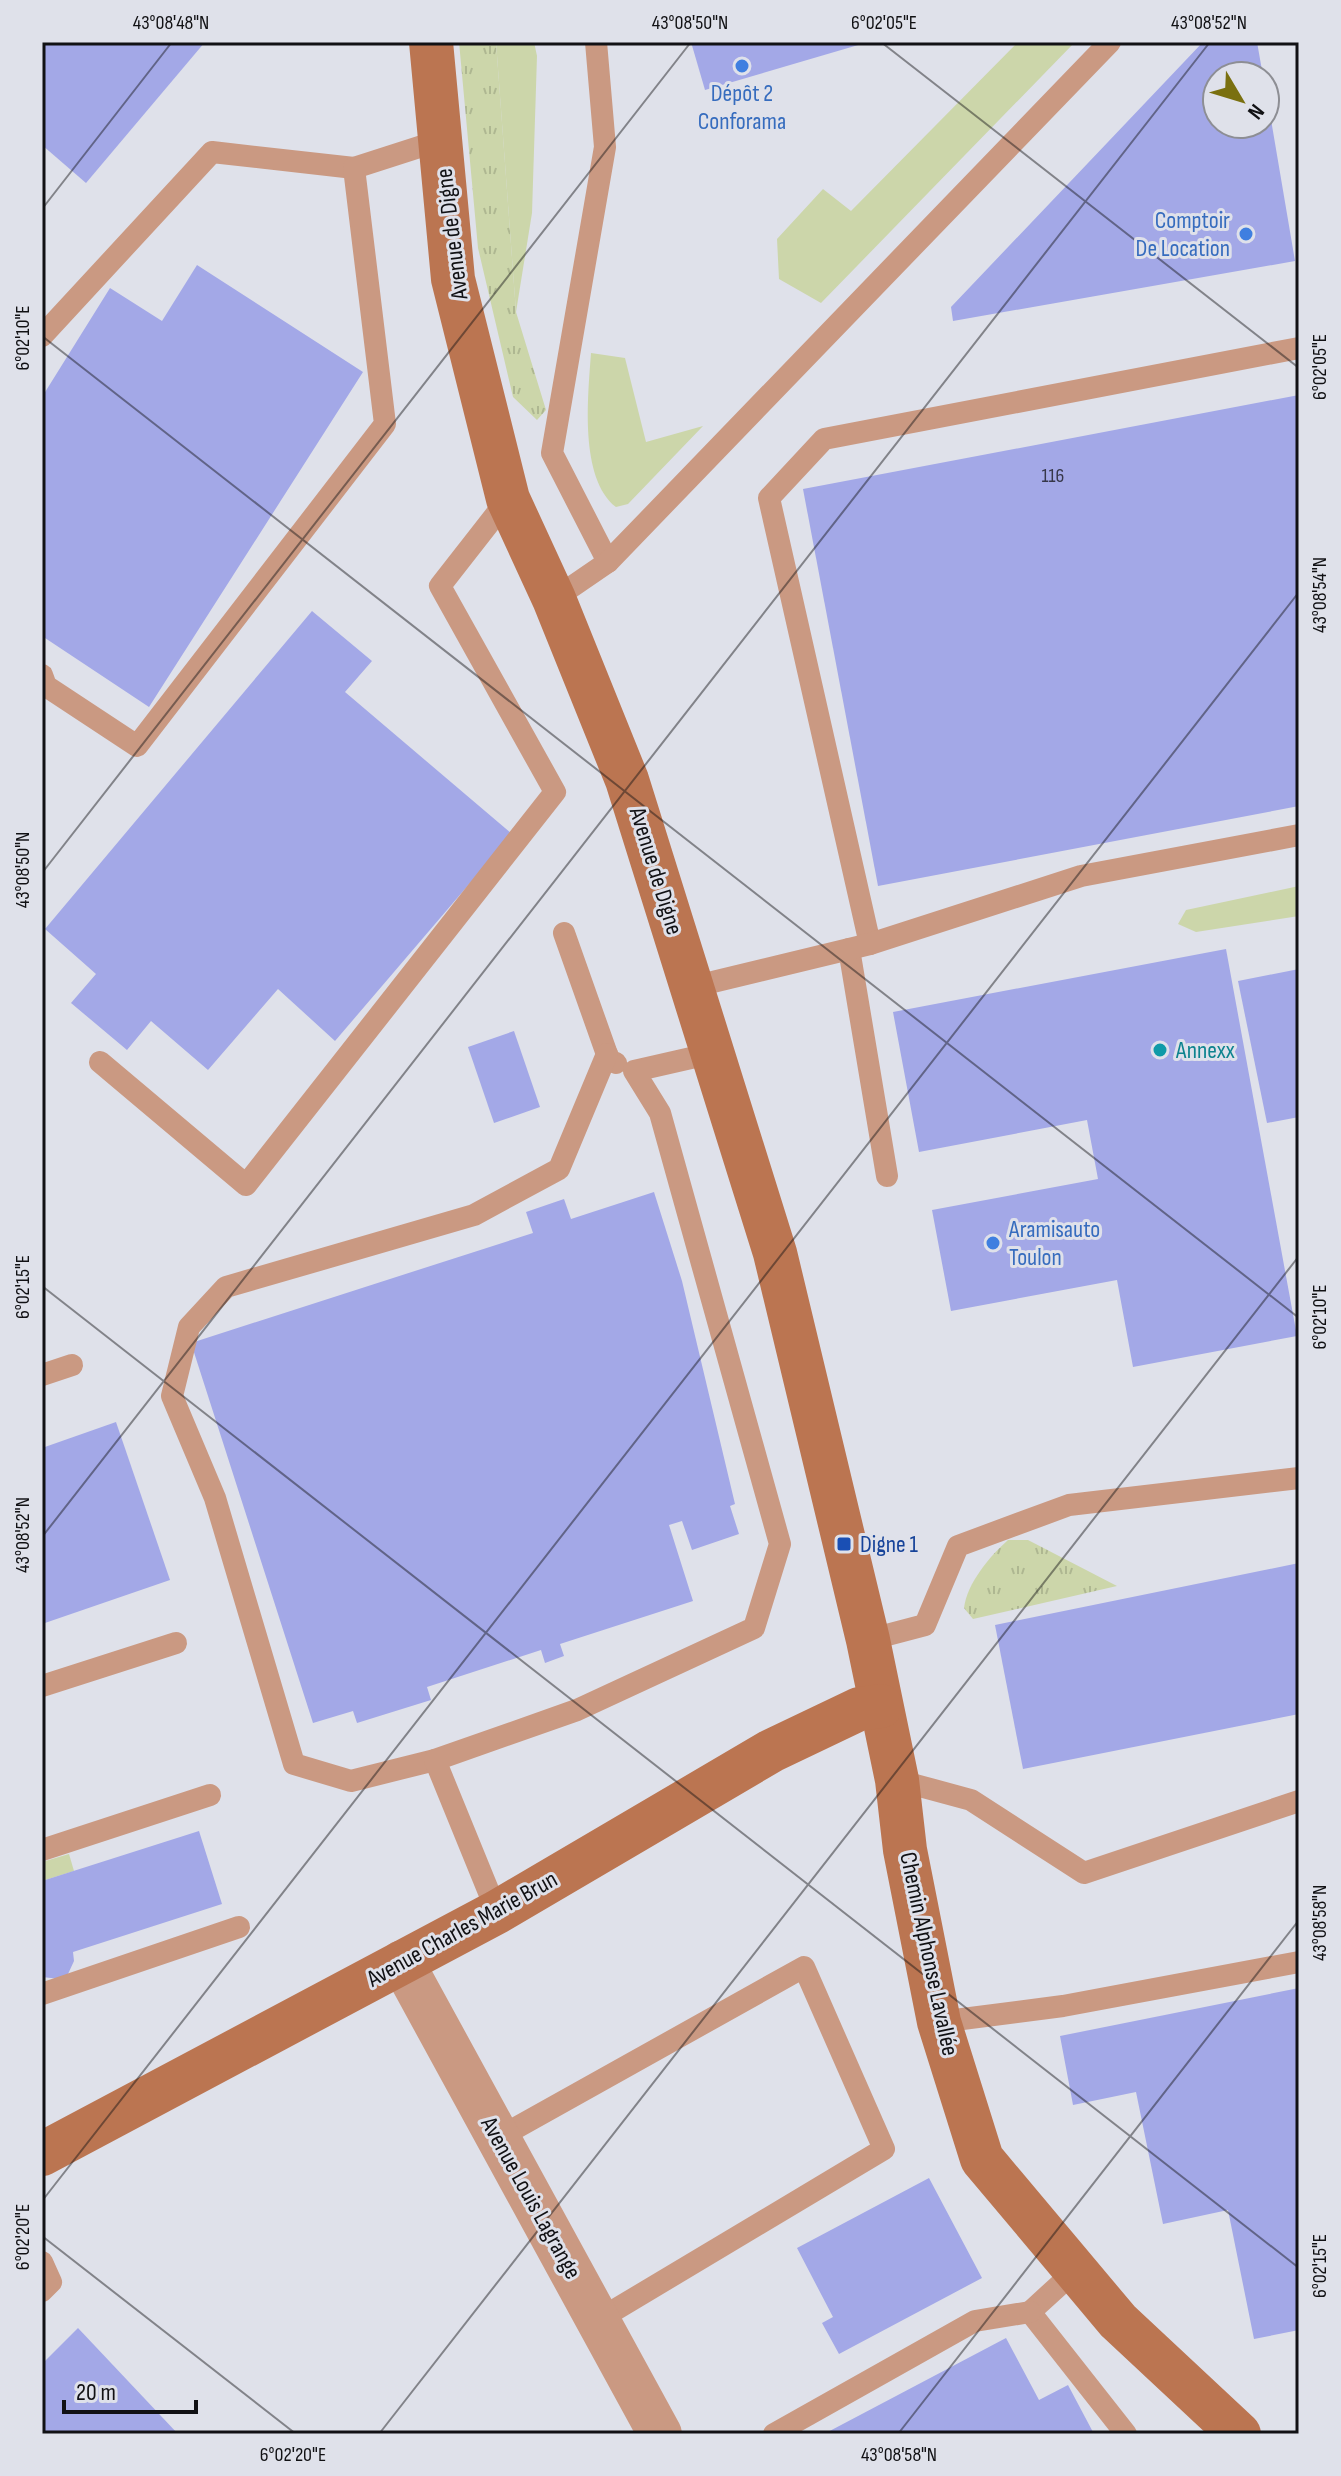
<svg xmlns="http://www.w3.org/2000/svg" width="1341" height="2476" font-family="'Sofia Sans Condensed',sans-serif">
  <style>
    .grass { fill: url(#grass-tufts) }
    .green { fill: #ccd6aa }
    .building { fill: #a3a8e7 }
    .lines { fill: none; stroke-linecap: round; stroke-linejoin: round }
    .lane { stroke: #ca9982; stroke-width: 22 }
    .street { stroke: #ca9982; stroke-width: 44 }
    .secondary { stroke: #bb7551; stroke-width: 44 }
    .ticks { fill: none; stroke: #111114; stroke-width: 2; stroke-opacity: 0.45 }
    .shop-dot { fill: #3f7fe0; stroke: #dfe1ea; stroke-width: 3 }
    .culture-dot { fill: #0f9aa8; stroke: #dfe1ea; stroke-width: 3 }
    .transit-dot { fill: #1a4fb4; stroke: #dfe1ea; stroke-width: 3 }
    .labels { text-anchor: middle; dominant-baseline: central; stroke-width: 6; stroke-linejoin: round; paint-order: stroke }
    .number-label { font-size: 20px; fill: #363749 }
    .shop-label { font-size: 24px; fill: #366cbe; stroke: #dfe1ea }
    .street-label { font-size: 24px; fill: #111114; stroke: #dfe1ea }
    .culture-label { font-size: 24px; fill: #0d838f; stroke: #dfe1ea; text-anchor: start }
    .transit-label { font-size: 24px; fill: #164399; stroke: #dfe1ea; text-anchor: start }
    .neatline { fill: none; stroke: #111114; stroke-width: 3 }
    .ticks-label { font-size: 20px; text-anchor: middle; fill: #111114 }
  </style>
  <defs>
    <pattern id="grass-tufts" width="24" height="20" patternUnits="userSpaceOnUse" patternTransform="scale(2)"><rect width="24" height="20" fill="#ccd6aa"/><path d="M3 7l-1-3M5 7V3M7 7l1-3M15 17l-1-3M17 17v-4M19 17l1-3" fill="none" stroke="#aeb791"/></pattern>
  </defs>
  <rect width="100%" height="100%" fill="#dfe1ea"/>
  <g class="grass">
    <path d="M459,42H496L516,312L546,410L537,420L513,397L478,248Z"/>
    <path d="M1008,1540H1028L1117,1586L973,1619L964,1608C967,1583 990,1556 1008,1540Z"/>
    <path d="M69,1854L74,1871L42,1881V1862Z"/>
  </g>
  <g class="green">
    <path d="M496,42H534L537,56L532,213L516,312Z"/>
    <path d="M1018,42H1075L821,303L779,279L777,239L823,189L851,211Z"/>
    <path d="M591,353L625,358L646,442L703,426L628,504L616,507C579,478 588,396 591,353Z"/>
    <path d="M1299,886V916L1196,932L1178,924L1186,910Z"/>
  </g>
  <g class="building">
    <path d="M42,42H205L86,183L42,145Z"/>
    <path d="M691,42H865V43L705,90Z"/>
    <path d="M1203,42H1257L1263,76H1217V124H1265L1267,96L1295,261L953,321L951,307Z"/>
    <path d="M197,265L363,372L149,707L42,636V397L110,288L162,321Z"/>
    <path d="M1299,395V806L878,886L803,489Z"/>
    <path d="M312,611L372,661L345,692L512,834L335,1041L278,989L208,1070L151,1021L127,1050L71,1003L96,974L45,929Z"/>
    <path d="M1226,949L1297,1336L1133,1367L1117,1280L951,1311L932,1210L1098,1179L1087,1120L919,1152L893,1012Z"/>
    <path d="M1299,969V1117L1267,1123L1238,981Z"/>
    <path d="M514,1031L540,1107L494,1123L468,1047Z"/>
    <path d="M654,1192L682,1281L735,1504L730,1506L739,1534L692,1550L682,1521L669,1525L693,1601L560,1644L564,1656L545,1663L541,1650L427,1687L431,1700L357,1723L353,1711L313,1723L191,1343L533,1233L526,1212L564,1199L571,1219Z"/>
    <path d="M116,1422L170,1580L42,1624V1448Z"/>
    <path d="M1299,1563V1714L1023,1769L995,1625Z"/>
    <path d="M199,1831L222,1904L73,1952L74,1961L68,1974L60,1979L42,1977V1881Z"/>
    <path d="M1299,1988V2330L1254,2339L1228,2210L1163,2224L1136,2092L1073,2105L1060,2036Z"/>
    <path d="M929,2178L982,2278L839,2354L822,2323L833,2317L797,2248Z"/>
    <path d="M78,2328L178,2434H42V2364Z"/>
    <path d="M1006,2338L1039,2400L1068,2385L1094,2434H824Z"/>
  </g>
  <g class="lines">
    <g class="lane">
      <path d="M596,42L605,147L552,453L608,562"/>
      <path d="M42,336L212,152L354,168"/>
      <path d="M554,599L608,562L1110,42"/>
      <path d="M42,675L46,686L137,746L385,424L354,168L441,140"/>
      <path d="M564,933L609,1060L616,1063"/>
      <path d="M870,944L769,498L824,439L1299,348"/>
      <path d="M849,949L887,1176"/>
      <path d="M692,987L870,944L1081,876L1299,835"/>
      <path d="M100,1062L246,1185L555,792L440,586L508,499"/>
      <path d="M42,1375L72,1365"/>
      <path d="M868,1640L925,1625L958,1546L1069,1505L1299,1478"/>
      <path d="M42,1686L176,1643"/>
      <path d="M435,1760L351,1781L294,1764L215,1498L172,1396L189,1327L226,1287L474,1215L559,1169L607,1054"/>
      <path d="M897,1780L971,1800L1084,1873L1299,1801"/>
      <path d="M42,1850L210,1795"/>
      <path d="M497,1912L435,1760L577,1710L754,1628L780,1544L660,1113L634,1071L713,1053"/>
      <path d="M42,1994L239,1927"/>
      <path d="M939,2022L1063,2006L1299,1962"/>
      <path d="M498,2138L804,1967L884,2149L598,2320"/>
      <path d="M42,2262L51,2282L42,2291"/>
      <path d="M1076,2270L1030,2312L1126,2434"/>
      <path d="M774,2434L975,2321L1030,2312"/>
    </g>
    <path class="street" d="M402,1962L660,2434"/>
    <g class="secondary">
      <path d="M431,42L453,279L508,499L554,599L627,780L775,1253L868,1640L897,1780L905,1850L939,2022L982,2159L1118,2321L1239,2434"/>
      <path d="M42,2154L497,1912L771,1751L859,1709L881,1706"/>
    </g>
  </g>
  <path class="ticks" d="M881,42L1299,368M42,209L172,42M42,336L1299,1318M42,873L691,42M42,1286L1299,2268M42,1537L1210,42M42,2201L1299,592M42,2236L296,2434M379,2434L1299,1256M898,2434L1299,1920"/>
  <g class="shop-dot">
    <circle cx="742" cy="66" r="8"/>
    <circle cx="1246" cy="234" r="8"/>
    <circle cx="993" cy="1243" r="8"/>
  </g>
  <circle class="culture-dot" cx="1160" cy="1050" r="8"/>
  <rect class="transit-dot" x="836" y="1536" width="16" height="16" rx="4"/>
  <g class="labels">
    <g class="number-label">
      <text x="1053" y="476">116</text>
    </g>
    <g class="shop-label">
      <text x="742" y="93">Dépôt 2<tspan x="742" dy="28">Conforama</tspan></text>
      <text x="1230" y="220" text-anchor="end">Comptoir<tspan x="1230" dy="28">De Location</tspan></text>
      <text x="1009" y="1229" text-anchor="start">Aramisauto<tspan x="1009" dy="28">Toulon</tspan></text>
    </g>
    <g class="street-label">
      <text transform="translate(452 234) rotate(-97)">Avenue de Digne</text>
      <text transform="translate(656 871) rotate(73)">Avenue de Digne</text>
      <text transform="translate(462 1929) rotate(-29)">Avenue Charles Marie Brun</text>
      <text transform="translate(929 1954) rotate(78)">Chemin Alphonse Lavallée</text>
      <text transform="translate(531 2198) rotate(61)">Avenue Louis Lagrange</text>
    </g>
    <g class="culture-label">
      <text x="1176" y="1050">Annexx</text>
    </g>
    <g class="transit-label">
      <text x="860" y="1544">Digne 1</text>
    </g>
  </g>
  <rect width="1341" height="2476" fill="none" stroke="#dfe1ea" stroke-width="88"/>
  <g transform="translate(1241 100) rotate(128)"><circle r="38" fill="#dfe1ea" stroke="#8d8e94" stroke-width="2"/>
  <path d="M0-6L14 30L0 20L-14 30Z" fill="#7a7010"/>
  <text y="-12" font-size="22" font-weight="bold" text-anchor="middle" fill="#111114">N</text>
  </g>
  <path d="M64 2400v12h132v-12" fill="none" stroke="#111114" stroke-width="4"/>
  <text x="76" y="2400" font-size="24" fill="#111114" stroke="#dfe1ea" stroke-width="6" paint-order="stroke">20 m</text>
  <rect x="44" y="44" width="1253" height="2388" class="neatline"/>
  <g class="ticks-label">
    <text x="171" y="29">43°08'48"N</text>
    <text x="690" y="29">43°08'50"N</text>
    <text x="884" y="29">6°02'05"E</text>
    <text x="1209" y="29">43°08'52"N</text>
    <text transform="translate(22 338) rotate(-90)" y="7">6°02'10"E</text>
    <text transform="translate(1319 367) rotate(-90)" y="7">6°02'05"E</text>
    <text transform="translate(1319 595) rotate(-90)" y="7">43°08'54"N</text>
    <text transform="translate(22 870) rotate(-90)" y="7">43°08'50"N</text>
    <text transform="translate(22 1287) rotate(-90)" y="7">6°02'15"E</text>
    <text transform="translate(1319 1317) rotate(-90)" y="7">6°02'10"E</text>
    <text transform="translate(22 1535) rotate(-90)" y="7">43°08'52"N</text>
    <text transform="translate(1319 1923) rotate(-90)" y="7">43°08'58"N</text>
    <text transform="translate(22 2237) rotate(-90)" y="7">6°02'20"E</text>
    <text transform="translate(1319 2266) rotate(-90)" y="7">6°02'15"E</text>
    <text x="293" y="2461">6°02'20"E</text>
    <text x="899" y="2461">43°08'58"N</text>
  </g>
</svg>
